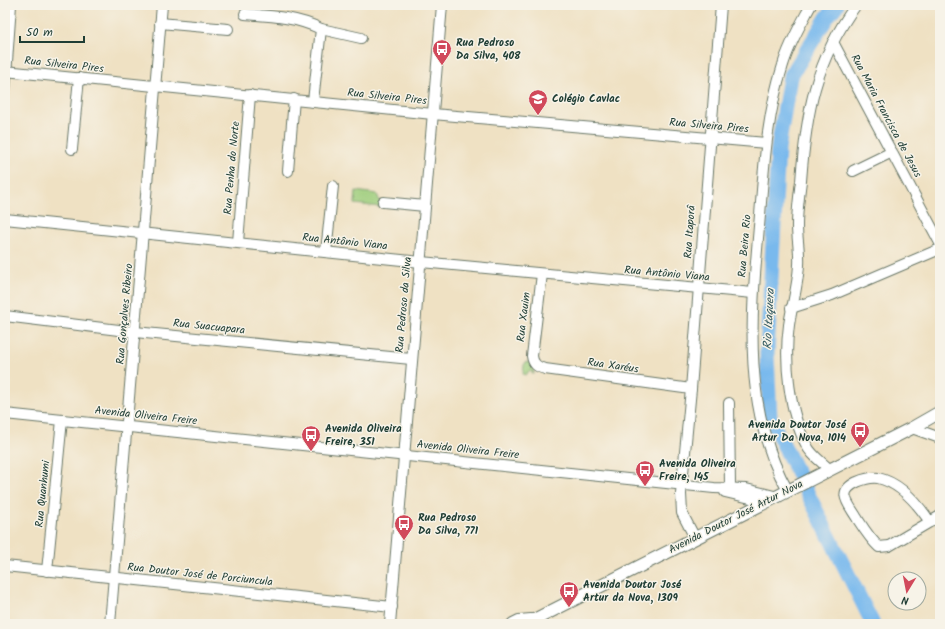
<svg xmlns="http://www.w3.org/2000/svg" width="945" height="629" font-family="Kalam,sans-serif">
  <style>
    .green { fill: #9ecd7c; stroke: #5e8558 }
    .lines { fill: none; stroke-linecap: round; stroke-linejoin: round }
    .river { stroke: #79b9ed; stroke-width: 15 }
    .minor-casing { stroke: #687666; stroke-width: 12 }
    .major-casing { stroke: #687666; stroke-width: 14 }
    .minor { stroke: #fff; stroke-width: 10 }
    .major { stroke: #fff; stroke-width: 12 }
    .labels { text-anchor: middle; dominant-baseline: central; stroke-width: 3; stroke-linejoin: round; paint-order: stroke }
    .poi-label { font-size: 11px; font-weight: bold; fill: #1f3d34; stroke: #f7f3e8; text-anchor: start }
    .street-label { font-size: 11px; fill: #1f3d34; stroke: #f7f3e8 }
    .water-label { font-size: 12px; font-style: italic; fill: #365c62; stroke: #f7f3e8 }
  </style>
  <rect width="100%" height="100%" fill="#f7f3e8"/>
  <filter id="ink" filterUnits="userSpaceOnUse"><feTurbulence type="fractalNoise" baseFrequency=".025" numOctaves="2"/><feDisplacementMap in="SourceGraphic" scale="8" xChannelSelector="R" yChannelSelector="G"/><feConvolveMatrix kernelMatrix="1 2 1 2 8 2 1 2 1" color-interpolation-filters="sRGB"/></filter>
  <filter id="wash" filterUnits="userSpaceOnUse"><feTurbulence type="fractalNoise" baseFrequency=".012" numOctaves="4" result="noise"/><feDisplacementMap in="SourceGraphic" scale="16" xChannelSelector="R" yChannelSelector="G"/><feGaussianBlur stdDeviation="0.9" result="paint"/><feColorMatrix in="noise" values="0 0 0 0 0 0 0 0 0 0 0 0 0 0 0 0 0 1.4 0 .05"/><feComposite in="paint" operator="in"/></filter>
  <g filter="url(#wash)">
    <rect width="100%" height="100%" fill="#efe1c3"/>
    <g class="green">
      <path d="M356,191L377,194L381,205L380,207L355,204Z"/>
      <path d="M526,362L533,363L534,375L531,371L528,372L526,375L523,374L524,365Z"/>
    </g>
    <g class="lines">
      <path class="river" d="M837,5L828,16L790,77L778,149L767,354L770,418L873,624"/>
    </g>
  </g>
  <g filter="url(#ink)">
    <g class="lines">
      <g class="minor-casing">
        <g id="minor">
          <path d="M245,14C271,16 297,17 321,29L313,101"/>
          <path d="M160,23L228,29"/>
          <path d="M321,29L361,38"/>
          <path d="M833,42L940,243"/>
          <path d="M5,71L433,114L766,143"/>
          <path d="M5,90L11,5"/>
          <path d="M72,149L79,78"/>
          <path d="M288,171L294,99"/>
          <path d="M853,171L892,152"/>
          <path d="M383,202L425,206"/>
          <path d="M5,219L421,262L753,293"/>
          <path d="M238,242L250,95"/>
          <path d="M326,252L333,186"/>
          <path d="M542,274L532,356C533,364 537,367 545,369L691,389"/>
          <path d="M791,308L832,295L940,249"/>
          <path d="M5,316L135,332L411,359"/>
          <path d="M729,403L730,487"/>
          <path d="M5,414L714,488L746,489L778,497"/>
          <path d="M912,428L940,438"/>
          <path d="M830,470C822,462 811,455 807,446C789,413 784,361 789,325C792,305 798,285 799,265C800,252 797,239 797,226C797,211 799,196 801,181C806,113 815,61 856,5"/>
          <path d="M788,491C740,406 752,308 760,215C764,165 767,114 783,65C789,44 801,24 811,5"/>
          <path d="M725,492L767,502"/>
          <path d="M930,522C918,504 901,483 878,478C870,477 864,479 857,482C836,492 848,503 857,518C864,529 870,539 879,547L889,546L940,516"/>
          <path d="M695,538L682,513L681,494L691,389L721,5"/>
          <path d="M5,566L392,607"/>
          <path d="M47,571L62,420"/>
          <path d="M110,624L162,5"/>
          <path d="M390,624L442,5"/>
        </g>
      </g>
      <g class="major-casing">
        <g id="major">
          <path d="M513,624L519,621L531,620"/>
          <path d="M526,624L912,428L940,412"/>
        </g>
      </g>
      <use href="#minor" class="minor"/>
      <use href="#major" class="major"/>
    </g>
  </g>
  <defs>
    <g id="bus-pin" transform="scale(1)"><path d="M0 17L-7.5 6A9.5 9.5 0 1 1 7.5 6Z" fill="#d1495b" stroke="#f7f3e8"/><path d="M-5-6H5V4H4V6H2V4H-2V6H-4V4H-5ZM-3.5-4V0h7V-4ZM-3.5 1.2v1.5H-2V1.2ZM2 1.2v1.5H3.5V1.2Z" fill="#fff"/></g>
    <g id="school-pin" transform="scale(1)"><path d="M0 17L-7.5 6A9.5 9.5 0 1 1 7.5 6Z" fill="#d1495b" stroke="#f7f3e8"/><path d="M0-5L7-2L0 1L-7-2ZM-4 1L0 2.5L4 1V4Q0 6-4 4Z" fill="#fff"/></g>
  </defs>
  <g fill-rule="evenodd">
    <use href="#bus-pin" x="442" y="49"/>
    <use href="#school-pin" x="538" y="99"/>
    <use href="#bus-pin" x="860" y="431"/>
    <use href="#bus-pin" x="311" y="435"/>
    <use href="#bus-pin" x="645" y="470"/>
    <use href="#bus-pin" x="404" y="524"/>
    <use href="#bus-pin" x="569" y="591"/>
  </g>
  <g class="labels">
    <g class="poi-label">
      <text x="456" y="43">Rua Pedroso<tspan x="456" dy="13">Da Silva, 408</tspan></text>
      <text x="552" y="99">Colégio Cavlac</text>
      <text x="846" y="425" text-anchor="end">Avenida Doutor José<tspan x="846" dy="13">Artur Da Nova, 1014</tspan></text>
      <text x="325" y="429">Avenida Oliveira<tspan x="325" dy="13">Freire, 351</tspan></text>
      <text x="659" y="464">Avenida Oliveira<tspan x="659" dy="13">Freire, 145</tspan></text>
      <text x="418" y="518">Rua Pedroso<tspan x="418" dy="13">Da Silva, 771</tspan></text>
      <text x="583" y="585">Avenida Doutor José<tspan x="583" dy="13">Artur da Nova, 1309</tspan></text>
    </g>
    <g class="street-label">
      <text transform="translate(64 65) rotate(6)">Rua Silveira Pires</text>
      <text transform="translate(387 97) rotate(6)">Rua Silveira Pires</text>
      <text transform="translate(886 116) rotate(62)">Rua Maria Francisca de Jesus</text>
      <text transform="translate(709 126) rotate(5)">Rua Silveira Pires</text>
      <text transform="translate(232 168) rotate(-85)">Rua Penha do Norte</text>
      <text transform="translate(690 232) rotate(-86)">Rua Itaporâ</text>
      <text transform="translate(345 242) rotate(6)">Rua Antônio Viana</text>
      <text transform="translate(745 246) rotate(-85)">Rua Beira Rio</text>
      <text transform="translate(667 274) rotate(5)">Rua Antônio Viana</text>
      <text transform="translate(404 305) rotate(-85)">Rua Pedroso da Silva</text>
      <text transform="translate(125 314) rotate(-85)">Rua Gonçalves Ribeiro</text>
      <text transform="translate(524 317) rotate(-83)">Rua Xauim</text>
      <text transform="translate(209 327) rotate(6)">Rua Suacuapara</text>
      <text transform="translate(613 366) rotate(8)">Rua Xaréus</text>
      <text transform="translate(146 416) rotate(6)">Avenida Oliveira Freire</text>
      <text transform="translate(468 450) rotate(6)">Avenida Oliveira Freire</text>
      <text transform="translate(43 494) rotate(-84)">Rua Quanhumi</text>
      <text transform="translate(736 517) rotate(-27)">Avenida Doutor José Artur Nova</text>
      <text transform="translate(200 575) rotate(6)">Rua Doutor José de Porciuncula</text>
    </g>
    <g class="water-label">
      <text transform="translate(769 319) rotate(-87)">Rio Itaquera</text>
    </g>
  </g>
  <rect width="945" height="629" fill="none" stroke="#f7f3e8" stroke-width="20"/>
  <g transform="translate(907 591) rotate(190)"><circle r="19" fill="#f7f3e8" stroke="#a1aaa0"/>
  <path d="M0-3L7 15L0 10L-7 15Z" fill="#d1495b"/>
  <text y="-6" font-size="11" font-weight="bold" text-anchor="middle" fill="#1f3d34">N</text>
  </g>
  <path d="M20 36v6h64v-6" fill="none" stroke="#1f3d34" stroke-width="2"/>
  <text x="26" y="36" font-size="12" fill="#1f3d34" stroke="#f7f3e8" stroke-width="3" paint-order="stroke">50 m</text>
</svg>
